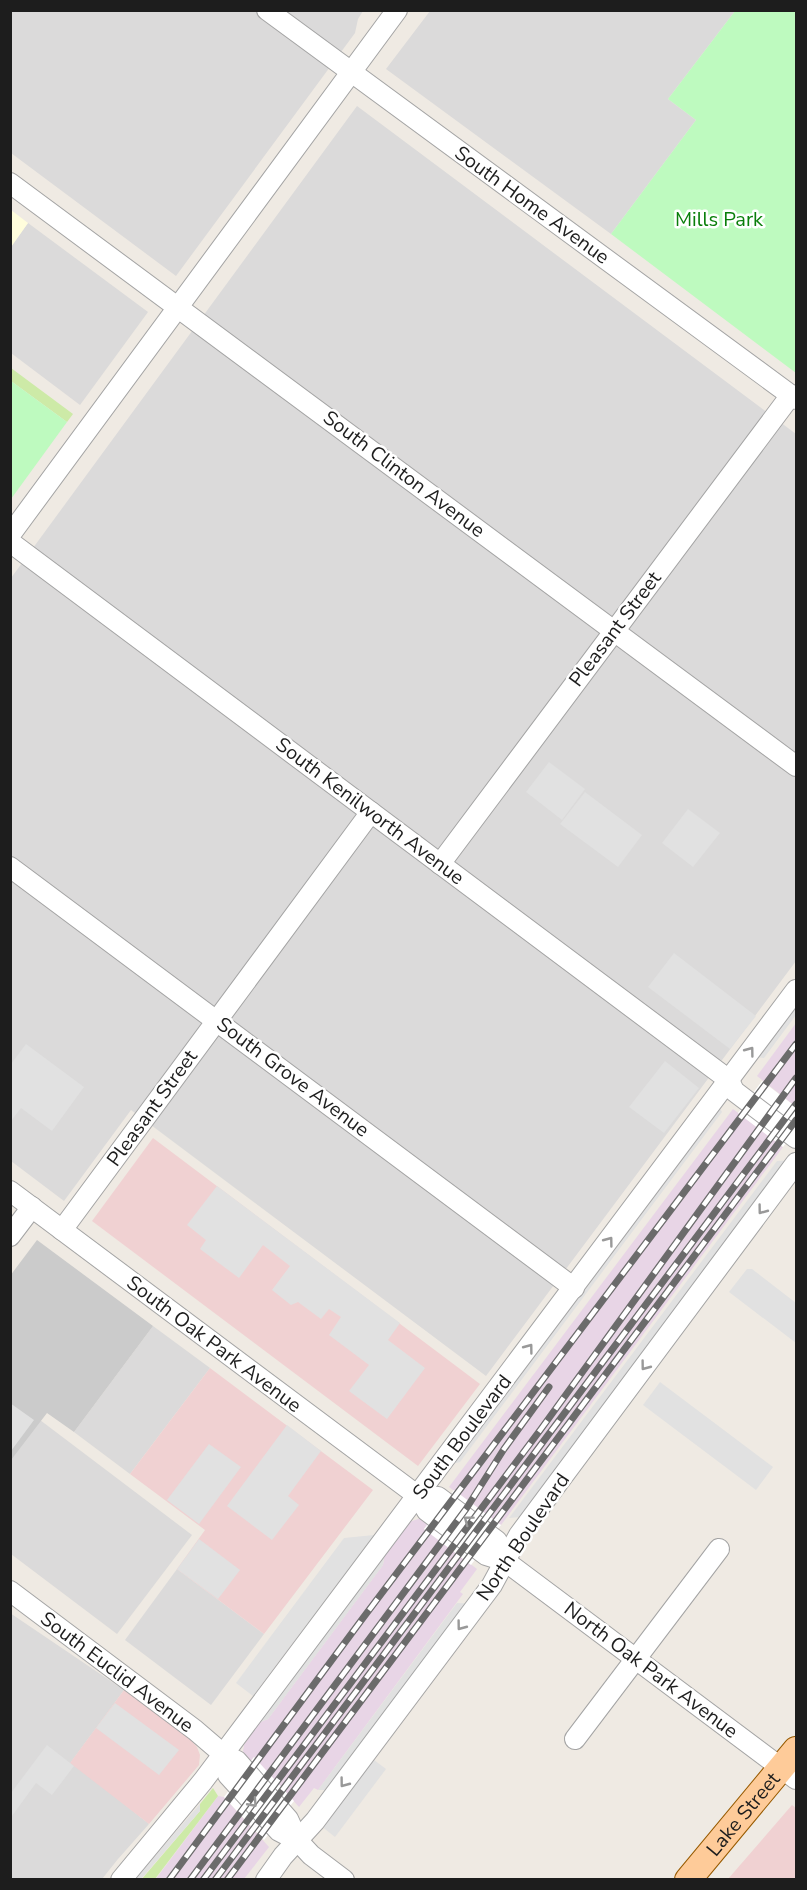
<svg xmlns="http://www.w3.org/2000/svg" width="807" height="1890" font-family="'Nunito Sans',sans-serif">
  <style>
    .residential { fill: #dbdada }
    .commercial { fill: #f0d1d2 }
    .industrial { fill: #e8d5e6 }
    .education { fill: #fffddc }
    .religious { fill: #cbcbcb }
    .grass { fill: #cdeaa7 }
    .park { fill: #befabf }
    .parking { fill: #e1e1e1 }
    .pier { fill: #fff }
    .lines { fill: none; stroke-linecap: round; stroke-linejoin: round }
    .minor-casing { stroke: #a4a4a4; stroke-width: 22 }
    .major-casing { stroke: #975a00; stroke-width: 28 }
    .minor { stroke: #fff; stroke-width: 20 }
    .major { stroke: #fecb99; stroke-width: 26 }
    .rail-casing { stroke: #6b6b6b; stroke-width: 7 }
    .rail { stroke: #fff; stroke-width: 4.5; stroke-dasharray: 14; stroke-linecap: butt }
    .oneway { stroke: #999 }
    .labels { text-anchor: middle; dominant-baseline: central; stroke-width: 5; stroke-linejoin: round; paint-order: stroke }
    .street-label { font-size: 20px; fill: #1d1d1d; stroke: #fff }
    .park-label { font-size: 20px; fill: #097e0a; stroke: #fff }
  </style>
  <rect width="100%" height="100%" fill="#efeae3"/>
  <g class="residential">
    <path d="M10,11H363L358,19L355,33L176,276L11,153Z"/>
    <path d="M430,11H735L668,99L696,120L611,234L386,69Z"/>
    <path d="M357,106L796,434V961L486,1376L131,1110L64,1201L11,1161V578Z"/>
    <path d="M28,223L148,312L80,405L11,353V247Z"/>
    <path d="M153,1326L210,1368L130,1474L74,1432Z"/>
    <path d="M40,1420L192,1535L117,1634L11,1554L10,1460Z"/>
    <path d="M177,1569L264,1634L211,1705L125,1640Z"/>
    <path d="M10,1613L124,1690L71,1762L149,1824L118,1859L102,1879H11Z"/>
  </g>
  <g class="commercial">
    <path d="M153,1138L480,1384L418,1466L92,1221Z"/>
    <path d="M210,1368L373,1490L264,1634L177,1569L205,1530L130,1474Z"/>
    <path d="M124,1690L189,1738L197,1747L200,1755L199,1765L149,1824L70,1763Z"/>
    <path d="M792,1805L796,1808V1879H728Z"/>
  </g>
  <g class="industrial">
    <path d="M796,1023V1107L757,1076Z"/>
    <path d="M733,1109L783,1147L501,1525L449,1487Z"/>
    <path d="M421,1518L429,1522L424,1529L477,1569L460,1592L463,1594L318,1790L314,1788L299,1807L254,1757L249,1763L243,1751L244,1745L258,1723L268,1719L383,1565L385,1552L409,1522Z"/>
    <path d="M218,1796L224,1797L269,1847L244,1879L155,1880Z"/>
  </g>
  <path class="education" d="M11,210L28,223L11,247Z"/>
  <path class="religious" d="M37,1240L153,1326L74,1432L47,1413L11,1460L10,1276Z"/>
  <g class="grass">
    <path d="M11,368L73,414L67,422L11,381Z"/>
    <path d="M213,1788L218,1796L155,1879L141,1880L200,1811V1804Z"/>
  </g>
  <g class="park">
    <path d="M735,11H796V373L611,234L696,120L668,99Z"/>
    <path d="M11,381L67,422L11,499Z"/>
  </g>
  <g class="parking">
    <path d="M549,762L585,789L562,820L526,792Z"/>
    <path d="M585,792L642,835L618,867L560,824Z"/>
    <path d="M688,809L720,833L693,867L662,843Z"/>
    <path d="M674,953L756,1016L730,1049L648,987Z"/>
    <path d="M796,990V1015L764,1058L747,1056Z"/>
    <path d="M26,1044L84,1087L52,1131L21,1108L11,1121V1064Z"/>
    <path d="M665,1061L699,1088L664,1133L629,1107Z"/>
    <path d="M715,1099L722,1112L460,1462L440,1467Z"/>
    <path d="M796,1160L533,1516L509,1518L777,1161Z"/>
    <path d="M217,1186L400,1323L388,1340L425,1368L387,1419L349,1391L369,1365L329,1335L341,1317L329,1309L321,1319L298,1302L291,1305L272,1290L290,1266L263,1245L239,1278L200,1249L206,1240L187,1225Z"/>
    <path d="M747,1269H752L796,1303V1343L729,1292Z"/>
    <path d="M660,1382L773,1467L756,1490L643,1405Z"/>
    <path d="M10,1403L34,1420L11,1451H10Z"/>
    <path d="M287,1425L321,1451L288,1496L299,1505L272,1540L227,1506Z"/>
    <path d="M209,1444L241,1467L199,1524L167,1500Z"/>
    <path d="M374,1535L253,1696L236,1683L344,1538Z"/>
    <path d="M199,1539L240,1570L218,1599L177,1569Z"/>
    <path d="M385,1552L383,1565L268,1719L258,1723Z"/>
    <path d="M457,1603L478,1604L366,1754L386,1769L335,1837L315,1821L338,1790H318Z"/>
    <path d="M115,1703L179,1750L159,1775L96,1728Z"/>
    <path d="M47,1745L74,1766L52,1795L36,1783L12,1816L11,1793Z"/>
    <path d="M200,1804V1811L141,1879H135Z"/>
  </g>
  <g class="pier">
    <path d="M762,1081L796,1107V1130L783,1147L738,1113Z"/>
    <path d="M454,1490L501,1525L471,1565L424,1529Z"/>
    <path d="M254,1757L294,1801L264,1840L224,1797Z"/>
  </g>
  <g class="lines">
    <g class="minor-casing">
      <g id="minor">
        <path d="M267,10L796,399"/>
        <path d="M10,183L796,766"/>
        <path d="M10,535L397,10"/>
        <path d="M10,542L729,1080L734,1091L796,1138"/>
        <path d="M440,864L791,395"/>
        <path d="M10,867L574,1288"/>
        <path d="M10,1191L418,1496L427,1511L486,1555L505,1561L796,1779"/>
        <path d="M62,1230L371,812"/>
        <path d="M10,1236L32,1207"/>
        <path d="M418,1496L438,1497L497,1541L505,1561"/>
        <path d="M10,1591L195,1730L223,1754L237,1761L288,1819L298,1841L311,1855L344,1880"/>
        <path d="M575,1739L719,1549"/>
        <path d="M223,1754L228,1775L279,1831L298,1841"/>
        <path d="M121,1880L203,1781L796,990"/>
        <path d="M266,1880L283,1856L315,1821L492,1585L519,1535L796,1163"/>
      </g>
    </g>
    <g class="major-casing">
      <g id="major">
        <path id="s1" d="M688,1880L796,1750"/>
      </g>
    </g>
    <use href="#minor" class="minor"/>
    <use href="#major" class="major"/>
    <g class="rail-casing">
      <g id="rail">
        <path d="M169,1880L363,1618L796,1044"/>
        <path d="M190,1880L466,1509L504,1449L549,1387"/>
        <path d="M203,1880L541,1429L796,1078"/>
        <path d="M215,1880L796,1104"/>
        <path d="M227,1880L796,1120"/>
      </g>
    </g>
    <use href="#rail" class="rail"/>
  </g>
  <defs><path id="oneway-chevron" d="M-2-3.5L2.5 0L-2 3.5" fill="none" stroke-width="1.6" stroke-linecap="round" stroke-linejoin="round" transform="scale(1.5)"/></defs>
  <g class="oneway">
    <use href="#oneway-chevron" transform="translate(750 1051) rotate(-53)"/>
    <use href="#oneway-chevron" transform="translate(762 1210) rotate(127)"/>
    <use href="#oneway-chevron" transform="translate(609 1241) rotate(-53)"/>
    <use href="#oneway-chevron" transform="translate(529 1348) rotate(-53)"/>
    <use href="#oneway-chevron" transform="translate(645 1366) rotate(127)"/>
    <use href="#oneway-chevron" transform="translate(468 1520) rotate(-143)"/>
    <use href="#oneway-chevron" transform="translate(461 1626) rotate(127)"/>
    <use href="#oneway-chevron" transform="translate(344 1783) rotate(127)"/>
    <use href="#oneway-chevron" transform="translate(253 1803) rotate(48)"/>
  </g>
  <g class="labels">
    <g class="street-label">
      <text transform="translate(532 205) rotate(36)">South Home Avenue</text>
      <text transform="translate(404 474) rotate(37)">South Clinton Avenue</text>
      <text transform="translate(615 629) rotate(-53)">Pleasant Street</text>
      <text transform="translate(370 811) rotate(37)">South Kenilworth Avenue</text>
      <text transform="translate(293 1077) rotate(37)">South Grove Avenue</text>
      <text transform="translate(152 1108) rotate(-54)">Pleasant Street</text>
      <text transform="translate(214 1344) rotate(37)">South Oak Park Avenue</text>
      <text transform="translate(462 1437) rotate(-53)">South Boulevard</text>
      <text transform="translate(523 1537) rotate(-56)">North Boulevard</text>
      <text transform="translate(651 1670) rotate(37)">North Oak Park Avenue</text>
      <text transform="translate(117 1672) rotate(37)">South Euclid Avenue</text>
      <text stroke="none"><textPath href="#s1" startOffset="86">Lake Street</textPath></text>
    </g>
    <g class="park-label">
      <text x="719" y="219">Mills Park</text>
    </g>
  </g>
  <rect width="807" height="1890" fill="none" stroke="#1d1d1d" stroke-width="24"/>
</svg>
